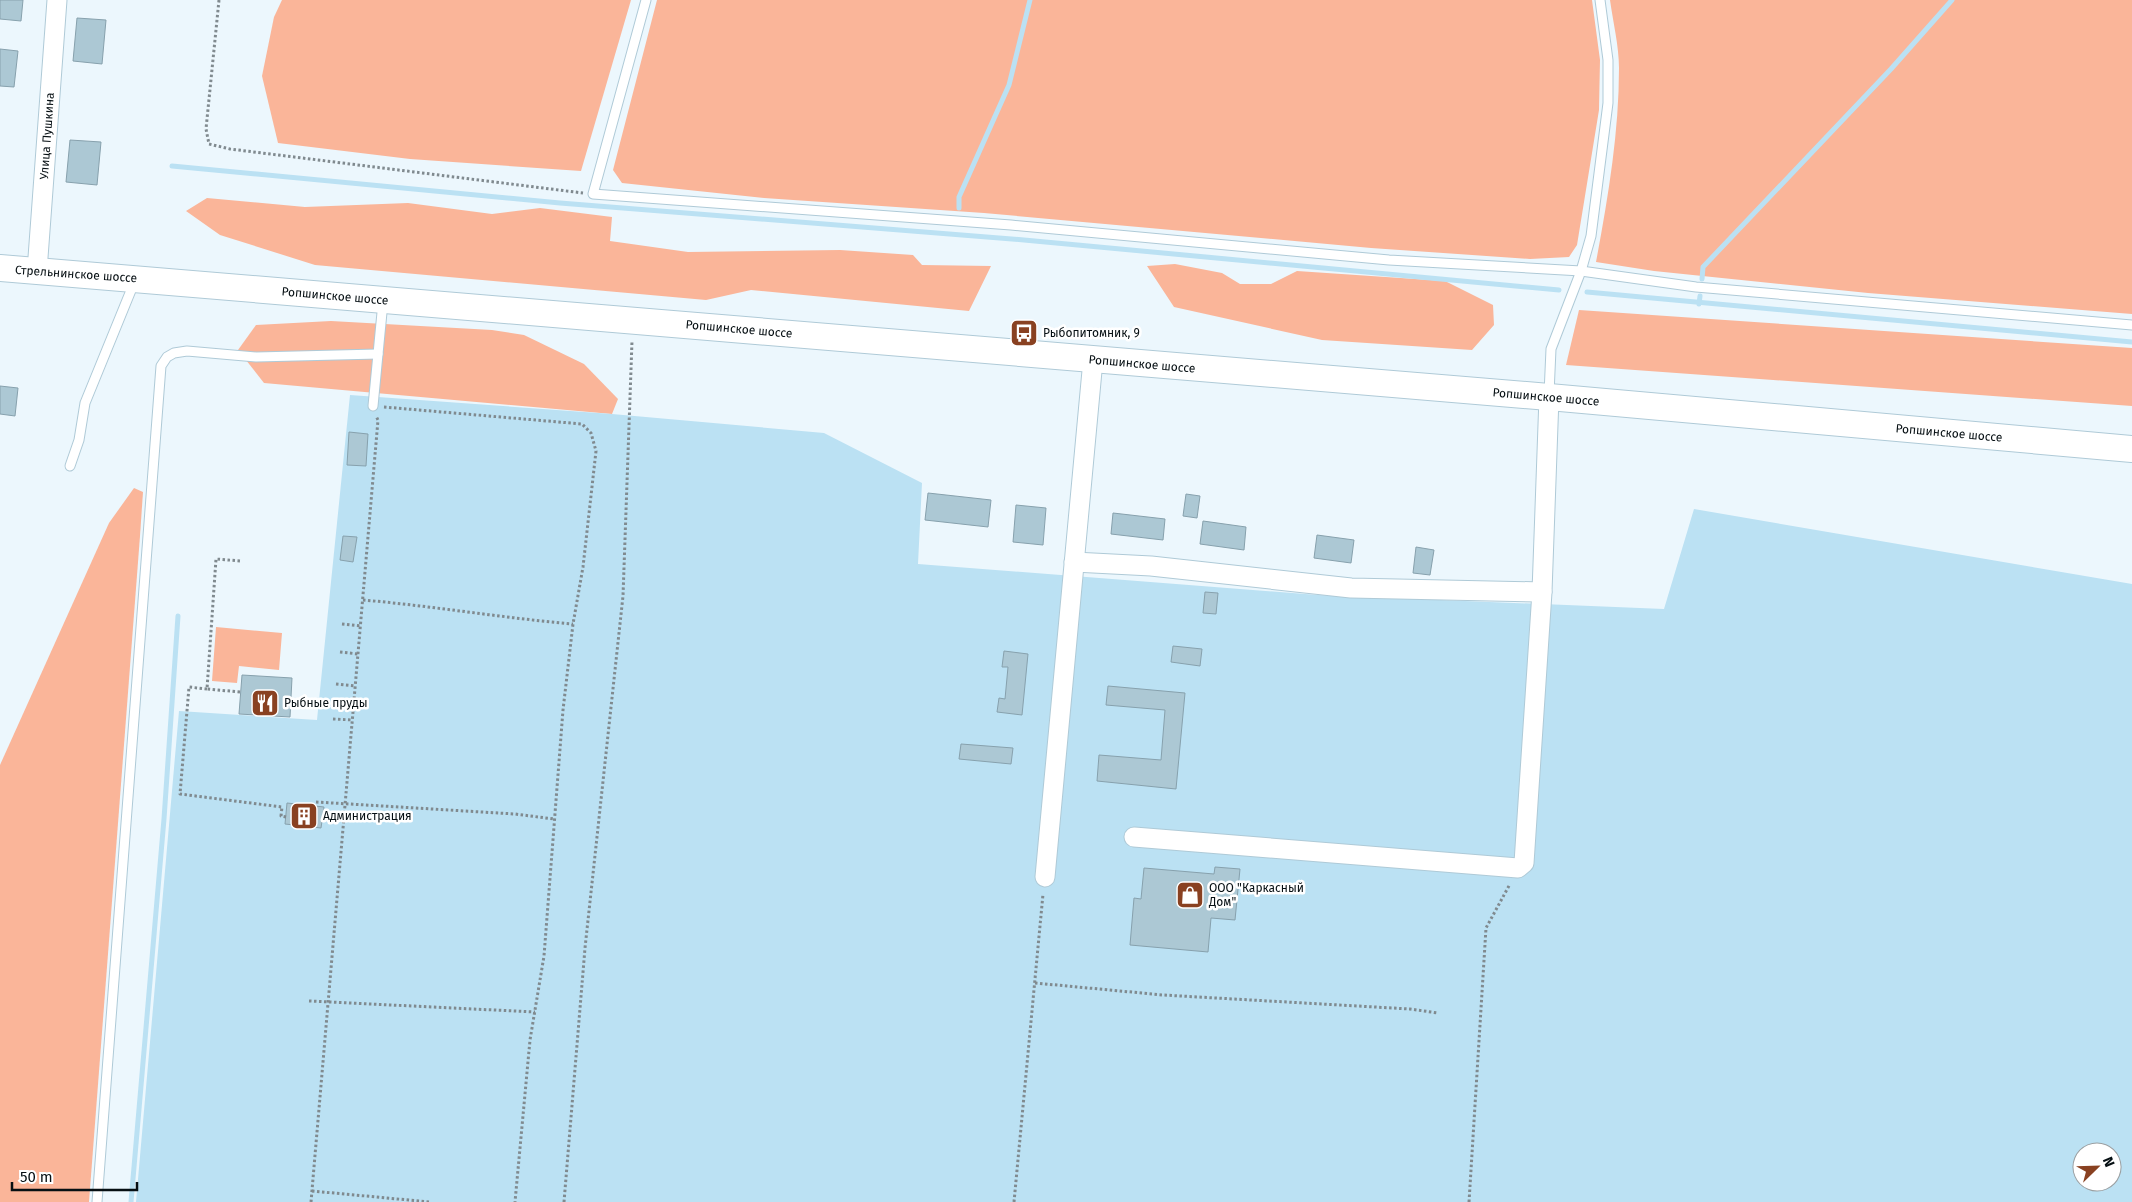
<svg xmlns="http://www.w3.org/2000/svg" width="2132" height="1202" font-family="'Fira Sans',sans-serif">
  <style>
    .green { fill: #fab599 }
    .water { fill: #bbe1f3; fill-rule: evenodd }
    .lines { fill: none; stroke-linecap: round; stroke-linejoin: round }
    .stream { stroke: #bbe1f3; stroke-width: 5 }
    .building { fill: #acc8d4; stroke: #87a1ad }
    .lane-casing { stroke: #afcad7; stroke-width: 11 }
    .street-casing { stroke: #afcad7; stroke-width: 21 }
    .secondary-casing { stroke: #afcad7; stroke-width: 28 }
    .path { stroke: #808a8f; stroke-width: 3; stroke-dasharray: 2.5 2.5; stroke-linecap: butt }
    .lane { stroke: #fff; stroke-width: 9 }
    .street { stroke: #fff; stroke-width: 19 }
    .secondary { stroke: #fff; stroke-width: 26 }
    .labels { text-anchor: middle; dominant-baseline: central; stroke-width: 5; stroke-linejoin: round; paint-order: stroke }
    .street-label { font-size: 12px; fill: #060f13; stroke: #fff }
    .poi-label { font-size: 12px; fill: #060f13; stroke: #fff; text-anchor: start }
  </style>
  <rect width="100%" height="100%" fill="#ecf7fd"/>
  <g class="green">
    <path d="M282,0H631L581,171L410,159L278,143L262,76L274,17Z"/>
    <path d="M657,0H1592L1600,60L1599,110L1577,245L1569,257L1530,259L1371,248L984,213L764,198L622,183L613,170Z"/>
    <path d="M1610,0H2132V314L1868,293L1654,271L1596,262C1608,198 1619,133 1619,68C1619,46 1613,22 1610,0Z"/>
    <path d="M207,198L305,207L408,203L492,214L540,208L612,217L610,241L688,252L840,250L913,255L922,265L991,266L969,311L751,290L706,300L315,265L220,235L186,211Z"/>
    <path d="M1175,264L1222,273L1240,284H1271L1297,271L1445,281L1493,305L1494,325L1472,350L1322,340L1174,307L1147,266Z"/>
    <path d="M1579,310L2132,348V406L1566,365Z"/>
    <path d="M331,321L492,330L524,335L584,364L618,399L612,414L264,383L238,350L256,325Z"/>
    <path d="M134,488L143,492L140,536L89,1202H0V765L109,523Z"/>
    <path d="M216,627L282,633L279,670L239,666L237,683L212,681Z"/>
  </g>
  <path class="water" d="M350,395L612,414L824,433L922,483L918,564L1318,595L1664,609L1694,509L2132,584V1202H136L179,711L317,720ZM2082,1152H2112V1182H2082Z"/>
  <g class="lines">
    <g class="stream">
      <path d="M172,166L560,203L1024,240L1559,290"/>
      <path d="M959,208V197L1009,85L1030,0"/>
      <path d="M1702,279L1703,267L1891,69L1952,0"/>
      <path d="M1587,292L2132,342"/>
      <path d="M1699,304L1700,296"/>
      <path d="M131,1202L164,819L178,616"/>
    </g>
  </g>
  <g class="building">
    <path d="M0,0H23L21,21L0,19Z"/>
    <path d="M77,18L106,20L102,64L73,61Z"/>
    <path d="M0,49L18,51L14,87L0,86Z"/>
    <path d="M70,140L101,142L97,185L66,182Z"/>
    <path d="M0,386L18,388L15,416L0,414Z"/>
    <path d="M349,432L368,434L366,466L347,465Z"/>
    <path d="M928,493L991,500L988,527L925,520Z"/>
    <path d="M1186,494L1200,496L1197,518L1183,516Z"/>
    <path d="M1016,505L1046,508L1043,545L1013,542Z"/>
    <path d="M1113,513L1165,519L1163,540L1111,534Z"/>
    <path d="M1203,521L1246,527L1244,550L1200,544Z"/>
    <path d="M1317,535L1354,540L1351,563L1314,558Z"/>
    <path d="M343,536L357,537L353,562L340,560Z"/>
    <path d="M1416,547L1434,550L1430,575L1413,573Z"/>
    <path d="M1205,592L1218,593L1216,614L1203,613Z"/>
    <path d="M1173,646L1202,649L1200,666L1171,662Z"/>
    <path d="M1004,651L1028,654L1022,715L997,712L999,698L1005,699L1008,667H1002Z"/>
    <path d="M242,675L292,678L290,717L239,714Z"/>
    <path d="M1108,686L1185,693L1176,789L1097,781L1099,755L1161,760L1165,710L1106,705Z"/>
    <path d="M961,744L1013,748L1011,764L959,759Z"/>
    <path d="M287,803L324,807L321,828L285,824Z"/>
    <path d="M1215,867L1240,869L1235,920L1211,918L1208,952L1130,945L1134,898L1141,899L1144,868L1214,874Z"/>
  </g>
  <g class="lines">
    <g class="lane-casing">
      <g id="lane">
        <path d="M646,0L593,194L1011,225L1389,260L1581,271L1696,287L2132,325"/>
        <path d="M1549,394L1551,349L1581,271L1591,236L1608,103V60L1600,0"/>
        <path d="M373,406L383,302"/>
        <path d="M70,466L79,440L85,403L134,283"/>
        <path d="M97,1202L161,366L167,357L174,353L187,351L256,357L378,354"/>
      </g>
    </g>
    <g class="street-casing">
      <g id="street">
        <path d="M37,271L57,0"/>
        <path d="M1074,562L1151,566L1351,588L1542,592"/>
        <path d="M1134,837L1518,868L1524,863L1542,592L1549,397"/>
        <path d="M1045,877L1093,360"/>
      </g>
    </g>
    <g class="secondary-casing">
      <path id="secondary" d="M0,268L1549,397L2132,449"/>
    </g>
    <g class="path">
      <path d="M219,0L206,129L209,144L230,149L583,193"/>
      <path d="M384,407L582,424L591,433L596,451L583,567L573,624L563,710L544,956L530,1040L515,1202"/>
      <path d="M363,600C433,606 503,618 573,624"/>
      <path d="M342,624L361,626"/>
      <path d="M340,652L358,654"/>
      <path d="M336,684L355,686"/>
      <path d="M207,689L189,687L180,794L282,807L281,816L286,817"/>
      <path d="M240,692L207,689L216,559L241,561"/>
      <path d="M333,719L353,720"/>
      <path d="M316,802L515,814L554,819"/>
      <path d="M323,815L344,817"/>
      <path d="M1035,983L1163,995L1410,1009L1438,1013"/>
      <path d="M309,1001L535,1012"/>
      <path d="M312,1191L430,1202"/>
      <path d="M311,1202L378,420L376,416"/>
      <path d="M564,1202L585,948L623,596L632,341"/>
      <path d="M1014,1202L1043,894"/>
      <path d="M1469,1202L1486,928L1510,884"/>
    </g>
    <use href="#lane" class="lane"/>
    <use href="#street" class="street"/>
    <use href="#secondary" class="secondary"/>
  </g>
  <defs>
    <g id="bus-square" transform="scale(1.4375)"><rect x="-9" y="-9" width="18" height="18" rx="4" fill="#894121" stroke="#fff"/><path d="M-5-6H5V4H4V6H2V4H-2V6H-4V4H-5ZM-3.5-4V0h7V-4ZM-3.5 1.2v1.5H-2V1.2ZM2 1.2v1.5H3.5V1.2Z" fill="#fff"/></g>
    <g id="restaurant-square" transform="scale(1.4375)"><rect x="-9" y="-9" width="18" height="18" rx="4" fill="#894121" stroke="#fff"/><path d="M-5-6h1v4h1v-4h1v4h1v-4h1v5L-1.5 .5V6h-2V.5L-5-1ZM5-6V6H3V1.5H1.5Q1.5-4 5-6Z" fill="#fff"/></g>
    <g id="building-square" transform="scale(1.4375)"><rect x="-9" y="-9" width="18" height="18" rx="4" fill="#894121" stroke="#fff"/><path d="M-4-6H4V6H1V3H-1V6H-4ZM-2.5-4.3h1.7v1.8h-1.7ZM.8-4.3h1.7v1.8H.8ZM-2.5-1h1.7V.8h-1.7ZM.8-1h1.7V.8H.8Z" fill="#fff"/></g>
    <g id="shop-square" transform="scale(1.4375)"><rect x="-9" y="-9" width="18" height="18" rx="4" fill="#894121" stroke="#fff"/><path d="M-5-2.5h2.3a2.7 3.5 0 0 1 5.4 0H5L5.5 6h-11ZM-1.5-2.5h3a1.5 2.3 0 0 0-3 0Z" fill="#fff"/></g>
  </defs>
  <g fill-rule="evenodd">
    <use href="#bus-square" x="1024" y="333"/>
    <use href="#restaurant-square" x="265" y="703"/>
    <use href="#building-square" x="304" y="816"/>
    <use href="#shop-square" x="1190" y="895"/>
  </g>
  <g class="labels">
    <g class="street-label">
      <text transform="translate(47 136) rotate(-86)">Улица Пушкина</text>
      <text transform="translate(76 274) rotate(4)">Стрельнинское шоссе</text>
      <text transform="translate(335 296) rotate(5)">Ропшинское шоссе</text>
      <text transform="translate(739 329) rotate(5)">Ропшинское шоссе</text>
      <text transform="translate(1142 364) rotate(5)">Ропшинское шоссе</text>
      <text transform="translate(1546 397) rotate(5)">Ропшинское шоссе</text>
      <text transform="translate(1949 433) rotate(5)">Ропшинское шоссе</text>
    </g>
    <g class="poi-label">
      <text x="1043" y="333">Рыбопитомник, 9</text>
      <text x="284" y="703">Рыбные пруды</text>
      <text x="323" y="816">Администрация</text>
      <text x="1209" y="888">ООО "Каркасный<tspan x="1209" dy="14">Дом"</tspan></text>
    </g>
  </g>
  <g transform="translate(2097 1167) rotate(67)"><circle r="24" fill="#ffffff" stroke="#9b9fa1"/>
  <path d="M0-4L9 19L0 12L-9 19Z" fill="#894121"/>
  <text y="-8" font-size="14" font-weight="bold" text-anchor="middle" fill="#060f13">N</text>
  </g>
  <path d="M12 1182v8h125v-8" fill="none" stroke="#060f13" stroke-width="2.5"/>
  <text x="20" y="1182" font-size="15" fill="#060f13" stroke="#ffffff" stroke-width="4" paint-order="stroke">50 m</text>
</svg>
